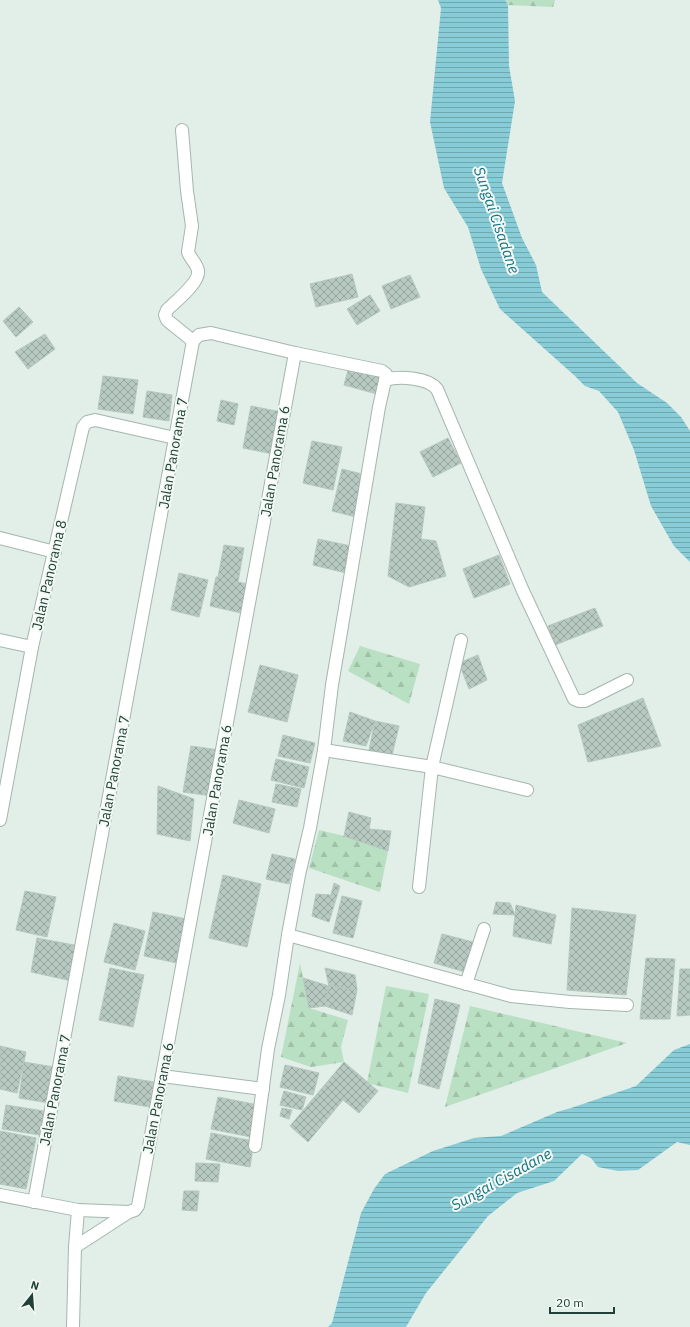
<svg xmlns="http://www.w3.org/2000/svg" width="690" height="1327" font-family="'IBM Plex Sans',sans-serif">
  <style>
    .forest { fill: url(#forest-firs) }
    .water { fill: url(#water-rules) }
    .building { fill: url(#building-cross-hatch); stroke: #b4c8bf }
    .lines { fill: none; stroke-linecap: round; stroke-linejoin: round }
    .minor-casing { stroke: #a4b6af; stroke-width: 14 }
    .minor { stroke: #fff; stroke-width: 12 }
    .labels { text-anchor: middle; dominant-baseline: central; stroke-width: 4; stroke-linejoin: round; paint-order: stroke }
    .street-label { font-size: 14px; fill: #214037; stroke: #f3faf6 }
    .water-label { font-size: 15px; font-style: italic; fill: #167281; stroke: #f3faf6 }
  </style>
  <defs>
    <pattern id="forest-firs" width="22" height="20" patternUnits="userSpaceOnUse"><rect width="22" height="20" fill="#bae0c3"/><path d="M5 1l3.5 6h-7zM16 11l3.5 6h-7z" fill="#a0c1a8"/></pattern>
    <pattern id="water-rules" width="6" height="5" patternUnits="userSpaceOnUse"><rect width="6" height="5" fill="#87ccd6"/><path d="M0 2.5h6" fill="none" stroke="#6ea7ae"/></pattern>
    <pattern id="building-cross-hatch" width="8" height="8" patternUnits="userSpaceOnUse"><rect width="8" height="8" fill="#b7c9c1"/><path d="M0 0l8 8M0 8l8-8" fill="none" stroke="#94a59e"/></pattern>
  </defs>
  <rect width="100%" height="100%" fill="#e2eee8"/>
  <g class="forest">
    <path d="M505,0H555L553,7L508,5Z"/>
    <path d="M360,646L420,664L409,704L348,671Z"/>
    <path d="M319,830L344,836L388,851L380,892L309,868Z"/>
    <path d="M300,963L309,1008L348,1020L341,1047L344,1062L311,1067L281,1057Z"/>
    <path d="M386,986L429,994L408,1093L367,1083Z"/>
    <path d="M470,1006L627,1043L445,1107Z"/>
  </g>
  <g class="water">
    <path d="M438,0H505L508,5L509,66L515,101L502,183L522,238L536,265L542,292L637,383L667,403L681,417L690,431V562L674,546L651,506L634,450L618,412L599,391L585,386L575,376L500,309L481,269L468,227L444,188L430,122L441,8Z"/>
    <path d="M690,1044V1145L677,1142L638,1170L618,1171L598,1167L591,1158L582,1154L554,1181L517,1193L488,1216L426,1293L406,1327H328L332,1323L361,1213L374,1189L385,1174L433,1151L474,1138L501,1136L557,1112L571,1108L636,1086L674,1050Z"/>
  </g>
  <g class="building">
    <path d="M352,274L358,297L316,307L310,284Z"/>
    <path d="M410,275L420,297L391,309L382,286Z"/>
    <path d="M370,295L380,311L357,325L347,309Z"/>
    <path d="M19,307L33,322L16,337L3,321Z"/>
    <path d="M45,334L55,349L28,369L15,352Z"/>
    <path d="M349,367L382,377L377,394L344,385Z"/>
    <path d="M103,376L138,380L133,414L98,409Z"/>
    <path d="M147,391L172,395L169,421L143,417Z"/>
    <path d="M221,400L238,404L234,425L217,421Z"/>
    <path d="M251,406L281,412L273,454L243,448Z"/>
    <path d="M448,438L461,463L433,477L420,452Z"/>
    <path d="M312,441L342,447L333,490L303,483Z"/>
    <path d="M342,469L366,475L356,517L332,511Z"/>
    <path d="M396,503L425,507L421,539L436,541L446,576L409,587L388,576Z"/>
    <path d="M318,539L351,546L346,573L313,565Z"/>
    <path d="M224,545L244,548L238,582L252,585L246,614L210,606L216,577H218Z"/>
    <path d="M499,555L510,584L474,598L463,569Z"/>
    <path d="M179,573L208,580L199,617L171,610Z"/>
    <path d="M595,608L603,626L555,645L548,626Z"/>
    <path d="M478,655L487,680L469,689L459,663Z"/>
    <path d="M260,665L298,675L287,722L248,712Z"/>
    <path d="M643,698L661,746L588,762L578,725Z"/>
    <path d="M350,712L375,721L366,746L343,741Z"/>
    <path d="M375,721L399,726L392,755L369,750Z"/>
    <path d="M283,735L315,743L310,763L278,756Z"/>
    <path d="M191,746L219,750L212,796L183,792Z"/>
    <path d="M276,759L309,767L304,788L271,780Z"/>
    <path d="M276,784L301,789L297,807L272,802Z"/>
    <path d="M158,786L194,799L190,841L157,834Z"/>
    <path d="M239,800L275,809L269,833L233,823Z"/>
    <path d="M349,812L371,818L369,829L391,831L388,851L344,836Z"/>
    <path d="M272,854L295,859L289,884L266,879Z"/>
    <path d="M223,875L261,884L247,947L209,938Z"/>
    <path d="M334,883L340,886L329,922L312,916L316,894L331,895Z"/>
    <path d="M25,891L56,897L47,937L16,930Z"/>
    <path d="M342,896L362,901L353,938L333,933Z"/>
    <path d="M496,902L510,903L515,915L493,914Z"/>
    <path d="M516,905L556,915L551,944L513,936Z"/>
    <path d="M572,908L636,915L626,995L567,990Z"/>
    <path d="M153,912L191,920L182,964L144,956Z"/>
    <path d="M114,923L145,931L135,970L104,962Z"/>
    <path d="M442,934L473,942L465,972L434,963Z"/>
    <path d="M37,938L79,946L72,981L31,972Z"/>
    <path d="M646,958L675,959L670,1019H640Z"/>
    <path d="M110,968L144,975L133,1027L99,1020Z"/>
    <path d="M325,968L355,975L357,990L329,986Z"/>
    <path d="M680,969H690V1015L677,1016Z"/>
    <path d="M303,978L329,986L325,1006L309,1008Z"/>
    <path d="M329,986L357,990L352,1015L325,1006Z"/>
    <path d="M435,999L460,1005L439,1089L418,1083Z"/>
    <path d="M0,1046L26,1052L17,1093L0,1089Z"/>
    <path d="M24,1062L54,1067L49,1103L19,1098Z"/>
    <path d="M344,1062L378,1091L359,1113L343,1100L308,1142L290,1126Z"/>
    <path d="M285,1065L319,1073L313,1095L280,1087Z"/>
    <path d="M118,1076L154,1082L150,1107L114,1101Z"/>
    <path d="M284,1091L306,1097L302,1110L280,1105Z"/>
    <path d="M218,1097L258,1105L251,1137L211,1129Z"/>
    <path d="M6,1105L44,1111L40,1135L2,1129Z"/>
    <path d="M282,1108L292,1110L289,1119L280,1116Z"/>
    <path d="M0,1131L36,1138L26,1189L0,1184Z"/>
    <path d="M211,1133L254,1141L250,1167L206,1159Z"/>
    <path d="M196,1163L220,1164L218,1182L195,1181Z"/>
    <path d="M184,1191H199L197,1211L182,1210Z"/>
  </g>
  <g class="lines">
    <g class="minor-casing">
      <g id="minor">
        <path d="M182,130L187,191L192,226L188,252C190,259 197,263 198,271C200,282 175,302 167,310L165,315L167,320L193,341"/>
        <path d="M193,341L199,335L211,333L295,353L382,371L386,374V376L379,407L332,685L324,750L310,828L299,875L288,935L279,995L268,1049L255,1146"/>
        <path d="M385,380C398,376 427,377 437,389L523,591L574,699L579,701H585L627,680"/>
        <path d="M0,538L55,552"/>
        <path d="M0,640L32,647"/>
        <path d="M324,750L432,767L527,790"/>
        <path d="M0,820L32,647L83,427L87,422L95,420L175,438"/>
        <path d="M419,887L432,767L461,640"/>
        <path d="M288,935L511,996L570,1002L627,1005"/>
        <path d="M466,984L484,929"/>
        <path d="M162,1076L263,1089"/>
        <path d="M0,1195L78,1210L129,1212L135,1210L138,1206L295,353"/>
        <path d="M34,1202L193,341"/>
        <path d="M75,1247L129,1212"/>
        <path d="M73,1327L75,1247L78,1210"/>
      </g>
    </g>
    <use href="#minor" class="minor"/>
  </g>
  <g class="labels">
    <g class="street-label">
      <text transform="translate(173 453) rotate(-80)">Jalan Panorama 7</text>
      <text transform="translate(275 461) rotate(-80)">Jalan Panorama 6</text>
      <text transform="translate(49 575) rotate(-77)">Jalan Panorama 8</text>
      <text transform="translate(114 771) rotate(-79)">Jalan Panorama 7</text>
      <text transform="translate(217 780) rotate(-80)">Jalan Panorama 6</text>
      <text transform="translate(55 1090) rotate(-79)">Jalan Panorama 7</text>
      <text transform="translate(158 1098) rotate(-79)">Jalan Panorama 6</text>
    </g>
    <g class="water-label">
      <text transform="translate(497 220) rotate(71)">Sungai Cisadane</text>
      <text transform="translate(501 1179) rotate(-29)">Sungai Cisadane</text>
    </g>
  </g>
  <g transform="translate(32 1295) rotate(17)" stroke="#f3faf6" stroke-width="3" paint-order="stroke">
  <path d="M0-3L7 15L0 10L-7 15Z" fill="#214037"/>
  <text y="-6" font-size="11" font-weight="bold" text-anchor="middle" fill="#214037">N</text>
  </g>
  <path d="M550 1307v6h64v-6" fill="none" stroke="#214037" stroke-width="2"/>
  <text x="556" y="1307" font-size="12" fill="#214037" stroke="#f3faf6" stroke-width="3" paint-order="stroke">20 m</text>
</svg>
